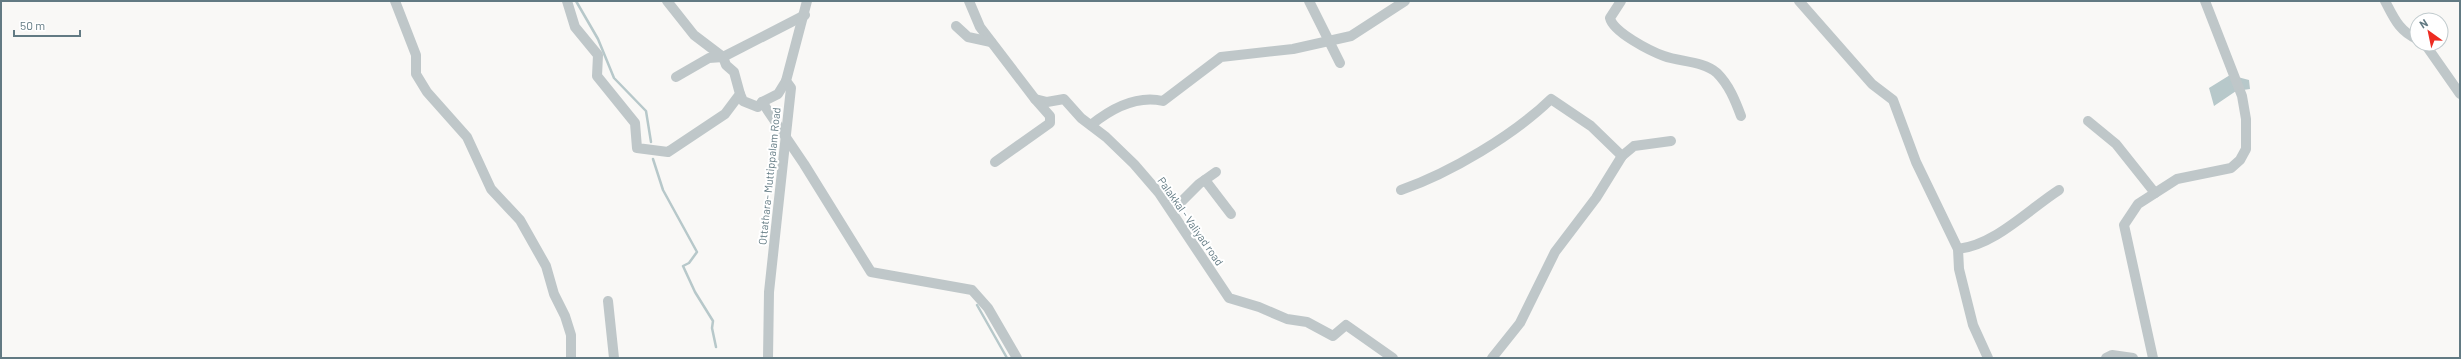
<svg xmlns="http://www.w3.org/2000/svg" width="2461" height="359" font-family="Barlow,sans-serif">
  <style>
    .water { fill: #b7c8ca }
    .lines { fill: none; stroke-linecap: round; stroke-linejoin: round }
    .stream { stroke: #b7c8ca; stroke-width: 2.5 }
    .minor { stroke: #bfc7c9; stroke-width: 10 }
    .labels { text-anchor: middle; dominant-baseline: central; stroke-width: 4; stroke-linejoin: round; paint-order: stroke }
    .street-label { font-size: 11px; fill: #627a83; stroke: #fff }
  </style>
  <rect width="100%" height="100%" fill="#f9f8f6"/>
  <path class="water" d="M2230,75L2249,80L2250,89L2236,91L2214,106L2209,88Z"/>
  <g class="lines">
    <g class="stream">
      <path d="M576,1L598,39L614,78L646,111L651,142"/>
      <path d="M653,159L663,190L697,252L689,263L683,266L695,292L713,321L712,328L716,347"/>
      <path d="M977,305L1007,358"/>
    </g>
    <g class="minor">
      <path d="M395,1L416,55V74L427,92L467,137L491,189L520,220L546,266L554,294L565,316L571,335V358"/>
      <path d="M567,1L575,27L598,55L597,76L635,123L637,148L668,152L725,114L740,94L734,72L726,65L723,57L805,15"/>
      <path d="M667,1L694,35L723,57L709,58L676,77"/>
      <path d="M969,1L980,27L1035,99L1047,102L1064,99L1081,118L1106,137L1134,164L1159,193L1229,298L1259,307L1287,319L1307,322L1333,336L1346,325L1393,358"/>
      <path d="M1309,1L1340,63"/>
      <path d="M1621,1L1610,18C1613,32 1650,51 1664,56C1680,62 1703,61 1717,73C1729,85 1735,100 1741,116"/>
      <path d="M1799,1L1872,84L1893,100L1916,162L1958,249L1959,269L1973,325L1988,358"/>
      <path d="M2385,1C2394,18 2399,31 2417,39"/>
      <path d="M956,26L968,37L991,42"/>
      <path d="M2425,44L2460,94"/>
      <path d="M740,94L743,101L758,107L762,102L778,94L786,81"/>
      <path d="M762,102L804,164L871,272L972,290L988,308L1017,358"/>
      <path d="M2088,121L2116,144L2155,193"/>
      <path d="M1091,125C1112,108 1137,95 1163,101L1221,57L1293,49L1351,36L1405,1"/>
      <path d="M995,162L1050,123V116L1035,99"/>
      <path d="M1205,180L1231,214"/>
      <path d="M1401,190C1450,173 1514,135 1551,99L1591,126L1622,156L1634,146L1671,141"/>
      <path d="M1172,211L1199,184L1216,172"/>
      <path d="M1958,249C1995,245 2028,210 2059,190"/>
      <path d="M608,301L614,358"/>
      <path d="M768,358L769,292L791,88L786,81L807,1"/>
      <path d="M1492,358L1520,323L1555,252L1596,198L1622,156"/>
      <path d="M2106,358L2112,355L2133,358"/>
      <path d="M2153,358L2124,225L2138,204L2177,179L2231,168L2240,160L2246,149V119L2242,96L2205,1"/>
    </g>
  </g>
  <g class="labels">
    <g class="street-label">
      <text transform="translate(769 176) rotate(-84)">Ottathara- Muttippalam Road</text>
      <text transform="translate(1191 221) rotate(55)">Palakkal - Valiyad road</text>
    </g>
  </g>
  <rect width="2461" height="359" fill="none" stroke="#627a83" stroke-width="4"/>
  <g transform="translate(2429 32) rotate(327)"><circle r="19" fill="#ffffff" stroke="#c0cacd"/>
  <path d="M0-3L7 15L0 10L-7 15Z" fill="#ed2c22"/>
  <text y="-6" font-size="11" font-weight="bold" text-anchor="middle" fill="#627a83">N</text>
  </g>
  <path d="M14 30v6h66v-6" fill="none" stroke="#627a83" stroke-width="2"/>
  <text x="20" y="30" font-size="12" fill="#627a83" stroke="#ffffff" stroke-width="3" paint-order="stroke">50 m</text>
</svg>
